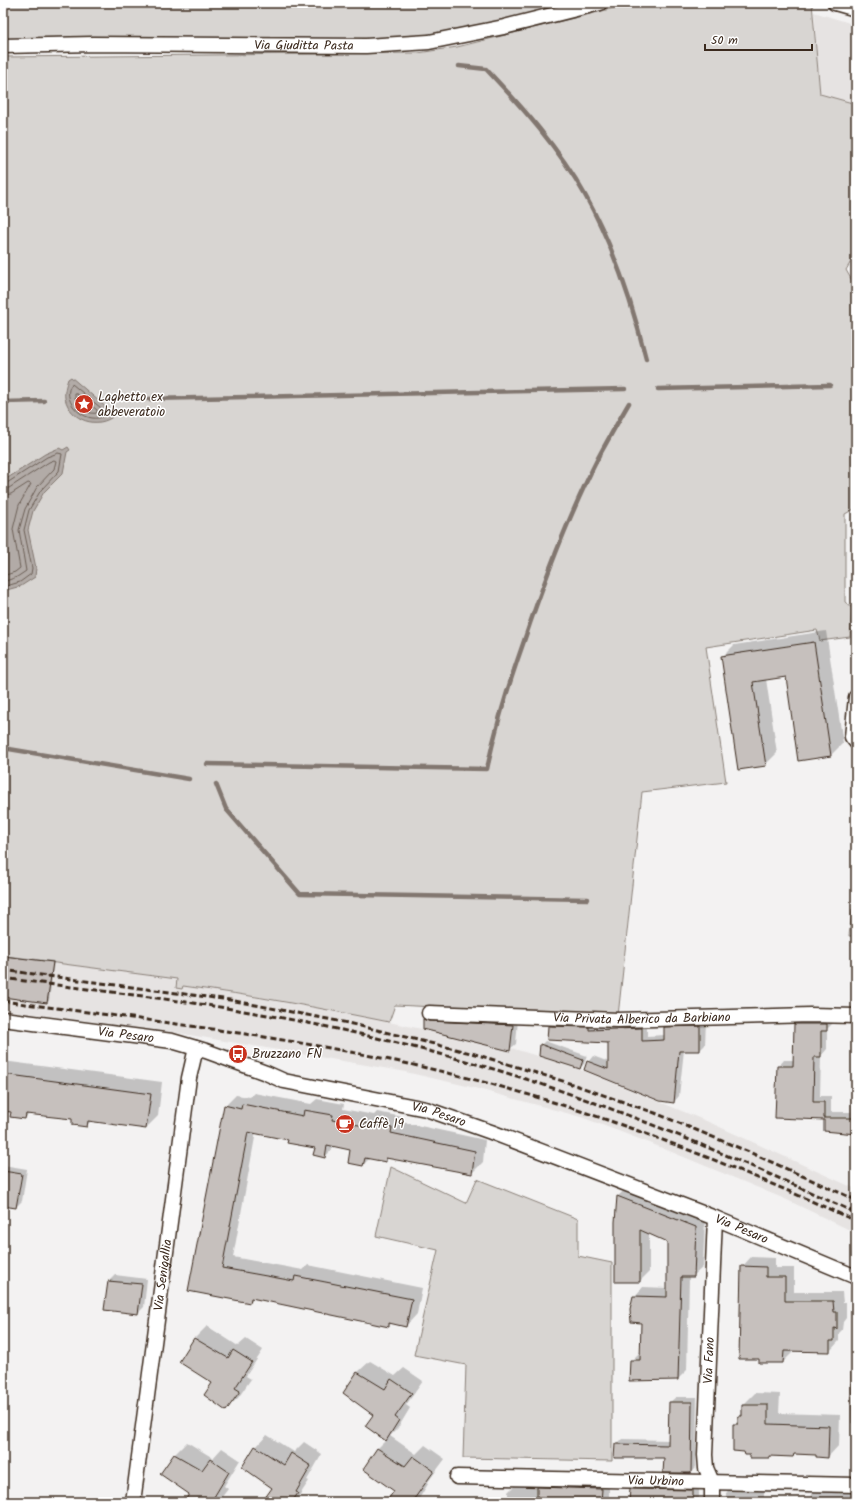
<svg xmlns="http://www.w3.org/2000/svg" width="859" height="1505" font-family="Kalam,sans-serif">
  <style>
    .built { fill: #e6e3e2 }
    .green { fill: #d8d5d2; stroke: #8a8078 }
    .water { fill: #b2aba7; stroke: #827770 }
    .shadow { fill: #0003 }
    .lines { fill: none; stroke-linecap: round; stroke-linejoin: round }
    .shore { stroke: #6b5e55; stroke-width: 1 }
    .stream { stroke: #827770; stroke-width: 4.5 }
    .building { fill: #c6c0bd; stroke: #3b2a1e }
    .minor-casing { stroke: #3b2a1e; stroke-width: 17 }
    .minor { stroke: #fff; stroke-width: 14 }
    .rail { stroke: #3b2a1e; stroke-width: 3; stroke-dasharray: 6 3; stroke-linecap: butt }
    .labels { text-anchor: middle; dominant-baseline: central; stroke-width: 3; stroke-linejoin: round; paint-order: stroke }
    .street-label { font-size: 13px; fill: #3b2a1e; stroke: #fff }
    .poi-label { font-size: 13px; fill: #3b2a1e; stroke: #fff; text-anchor: start }
  </style>
  <rect width="100%" height="100%" fill="#f3f2f2"/>
  <filter id="ink" filterUnits="userSpaceOnUse"><feTurbulence type="fractalNoise" baseFrequency=".025" numOctaves="2"/><feDisplacementMap in="SourceGraphic" scale="8" xChannelSelector="R" yChannelSelector="G"/><feConvolveMatrix kernelMatrix="1 2 1 2 8 2 1 2 1" color-interpolation-filters="sRGB"/></filter>
  <g filter="url(#ink)">
    <g class="built">
      <path d="M814,12L856,25V104L820,94Z"/>
      <path d="M3,956L178,979L176,988L182,986L219,991L331,1010L460,1037L510,1050L511,1048L564,1064L589,1073L711,1123L856,1189V1233L785,1199L650,1143L581,1117L467,1086L401,1071L178,1033L3,1010Z"/>
    </g>
    <g class="green">
      <path d="M3,3H575L463,39L3,49Z"/>
      <path d="M634,3H812L820,94L856,104V253L846,270L855,286L856,295V508L845,514V602L852,608L850,637L820,641L817,630L706,647L726,782L642,792L618,1016L395,1005L389,1022C320,1008 252,995 183,986L182,989L176,988L177,979L3,956V57L418,53L457,47Z"/>
      <path d="M856,909V936H849L852,910Z"/>
      <path d="M391,1167L466,1203L477,1179L578,1219V1256L612,1263V1461L463,1458L466,1365L414,1355L438,1250L376,1236Z"/>
      <path d="M851,1287L856,1289V1423H852L851,1370Z"/>
    </g>
    <g class="water">
      <path d="M71,377L115,415C98,430 70,421 65,398C64,392 66,385 68,379Z"/>
      <path d="M68,447L70,450L67,452L63,473L44,492L33,511L28,530L36,568L35,577L21,586L3,591V481L45,454L59,448L63,450Z"/>
    </g>
    <g class="shadow">
      <path d="M826,631L843,743L831,755L799,759L787,676L766,679L777,753L765,765L722,657L734,645Z"/>
      <path d="M856,937V1007H852L853,996L855,994V939Z"/>
      <path d="M3,955L54,961L49,1001L47,1002L3,996Z"/>
      <path d="M430,1014L518,1019L516,1044L510,1049L424,1028V1020Z"/>
      <path d="M802,1017H833V1023L827,1029V1049L821,1056L820,1096H831V1112H851L854,1025L856,1023V1133L825,1119L776,1117L778,1067L784,1060H794L795,1024Z"/>
      <path d="M554,1021L647,1023V1036L665,1035V1028L671,1022L706,1021L705,1045L700,1050H684L679,1096L674,1102L588,1062L593,1056L609,1062V1042L549,1026Z"/>
      <path d="M545,1041L587,1056L584,1064L580,1068L541,1045Z"/>
      <path d="M3,1061L162,1082L158,1116L146,1128L91,1121L86,1126L73,1119L30,1113L25,1118L12,1111L3,1110Z"/>
      <path d="M254,1093L311,1104L317,1099L344,1104L343,1109L374,1115L377,1112L403,1117L402,1122L485,1140L483,1162L472,1173L388,1158L385,1161L370,1158L363,1165L352,1149L335,1146L325,1157L316,1147L289,1139L256,1132L233,1257L303,1270L308,1265L422,1288L417,1314L406,1326L392,1323L388,1326L254,1298L250,1302L189,1290L225,1106L236,1095L250,1097Z"/>
      <path d="M3,1165L27,1169L22,1201L16,1207L3,1205Z"/>
      <path d="M628,1187L705,1218L703,1267L693,1276H689L687,1370L678,1379L631,1361L641,1351L642,1322L634,1297L643,1287L668,1288V1241L649,1233V1272L640,1281L616,1222L618,1196Z"/>
      <path d="M751,1257L775,1258V1268H794V1292H842L843,1303H846V1318L843,1322L842,1330L839,1333V1341L830,1351L792,1350V1353L783,1362L742,1267Z"/>
      <path d="M115,1275L147,1279L144,1307L138,1313L105,1309L109,1281Z"/>
      <path d="M207,1326L238,1346L246,1339L263,1350L246,1376L251,1379L238,1398L226,1409L213,1382L181,1361L195,1338Z"/>
      <path d="M370,1361L395,1376L404,1368L423,1381L406,1405L410,1408L398,1428L390,1436L416,1454L425,1445L445,1459L427,1483L428,1484L417,1502H388L395,1491L364,1468L378,1448L386,1440L358,1372Z"/>
      <path d="M755,1393L780,1394L779,1413L840,1415L839,1445L828,1457L817,1454L796,1453L793,1456L771,1455L769,1457L734,1425L739,1420V1416L743,1413V1405Z"/>
      <path d="M676,1397H697L696,1467L691,1472L665,1457L616,1445L622,1439L669,1440L670,1402Z"/>
      <path d="M267,1435L294,1452L304,1442L322,1454L307,1480L309,1481L295,1502H269L273,1487L256,1447Z"/>
      <path d="M187,1442L213,1458L222,1448L240,1460L224,1486L228,1489L218,1502H185L191,1494L162,1473L175,1454Z"/>
      <path d="M609,1481V1502H508V1492L516,1484Z"/>
      <path d="M736,1482L764,1483V1501L795,1502H726V1493Z"/>
      <path d="M637,1483L699,1485V1499L696,1502H630L631,1489Z"/>
      <path d="M822,1483L856,1484V1502H811L812,1494Z"/>
    </g>
    <g class="lines">
      <g class="shore">
        <path d="M72,384L107,413V415C84,428 59,398 72,384Z"/>
        <path d="M75,394H77L97,410V413C86,415 74,405 75,394Z"/>
        <path d="M3,484L7,483L47,457L58,453L62,454L59,471L41,490L29,510L24,530L32,568L31,574L20,582L3,587"/>
        <path d="M3,489L9,488L49,462L54,460L56,461L54,469L37,487L25,509L19,530L26,571L17,577L3,582"/>
        <path d="M3,495L11,494L28,483L31,484L19,505L13,529L20,568L15,572L3,576"/>
      </g>
      <g class="stream">
        <path d="M459,66L486,69C522,107 559,148 585,195C614,247 632,302 646,359"/>
        <path d="M658,389L830,385"/>
        <path d="M148,399L625,389"/>
        <path d="M3,402L44,401"/>
        <path d="M3,748L189,779"/>
        <path d="M207,764L487,769C496,726 509,683 524,641C545,578 569,515 599,456C609,438 619,420 629,403"/>
        <path d="M216,784L226,809L300,894L588,899"/>
      </g>
    </g>
    <g class="building">
      <path d="M814,642L831,756L798,761L786,677L753,682L766,766L738,770L721,656Z"/>
      <path d="M3,956L53,962L47,1003L3,997Z"/>
      <path d="M423,1019L429,1021L513,1025L510,1051L423,1029Z"/>
      <path d="M794,1024H827V1031H821V1057H814L813,1102H824V1118H856V1134L824,1131V1120L775,1118L777,1066H793Z"/>
      <path d="M548,1026L589,1027V1030L642,1028V1041L664,1040V1027L700,1026V1051H679L674,1103L660,1101L584,1070L587,1061L608,1069V1043L547,1040Z"/>
      <path d="M540,1044L583,1060L580,1069L539,1056Z"/>
      <path d="M3,1074L151,1094L146,1129L88,1121L87,1127L72,1125V1119L26,1114L25,1119L10,1117L11,1112L3,1111Z"/>
      <path d="M242,1104L303,1116L304,1110L333,1115L332,1120L364,1126V1123L392,1128L391,1133L475,1151L472,1174L386,1158V1162L365,1158L363,1166L348,1163L350,1150L327,1145L325,1158L313,1155L315,1148L287,1143L288,1140L248,1132L222,1268L294,1281L295,1276L412,1299L406,1327L389,1323V1327L251,1298L250,1303L188,1291L224,1105L241,1109Z"/>
      <path d="M3,1171L22,1174L16,1208L3,1206Z"/>
      <path d="M617,1196L696,1227L694,1277H681L678,1380L629,1381L630,1360H640L641,1323L631,1322L630,1309L633,1296L667,1297V1242L640,1230V1282H615V1222Z"/>
      <path d="M741,1266L766,1267V1277H785V1301H833L834,1312H837V1329L834,1328V1341H830V1352L784,1351L783,1363H759V1359H739Z"/>
      <path d="M108,1281L142,1284L138,1314L104,1310Z"/>
      <path d="M194,1338L228,1358L233,1350L252,1362L235,1388L240,1391L226,1411L204,1395L212,1383L179,1362Z"/>
      <path d="M357,1372L385,1389L391,1379L412,1393L395,1417L399,1420L386,1441L365,1426L373,1415L343,1393Z"/>
      <path d="M669,1402H692L691,1473H663L664,1458H614L615,1444L668,1445Z"/>
      <path d="M742,1405H768V1424L829,1426L828,1458L816,1457V1455L794,1454L793,1457L769,1456V1458H750V1455H745L744,1452L733,1451V1424H738V1416H742Z"/>
      <path d="M255,1446L284,1465L291,1453L311,1466L296,1492L298,1493L292,1502H262L272,1488L242,1467Z"/>
      <path d="M377,1448L405,1466L413,1456L434,1471L412,1502H386L394,1491L363,1469Z"/>
      <path d="M174,1454L202,1470L210,1459L229,1472L211,1502H184L189,1494L160,1474Z"/>
      <path d="M537,1487L602,1489L601,1502H537Z"/>
      <path d="M630,1489L693,1490V1502H629Z"/>
    </g>
    <g class="lines">
      <g class="minor-casing">
        <g id="minor">
          <path d="M835,3L856,9"/>
          <path id="s1" d="M3,46L93,44L366,46L429,42L504,27L600,3"/>
          <path d="M856,697L852,737L856,742"/>
          <path id="s2" d="M429,1013L618,1020L810,1015L856,1016"/>
          <path id="s3" d="M3,1019L172,1041L206,1051L266,1073L284,1081L426,1109L491,1132L715,1218L856,1277"/>
          <path id="s4" d="M457,1477L856,1485"/>
          <path id="s5" d="M133,1502L189,1078L196,1048"/>
          <path id="s6" d="M712,1502V1482L706,1468L705,1455L715,1218"/>
        </g>
      </g>
      <use href="#minor" class="minor"/>
      <g class="rail">
        <path d="M3,970L230,1000L348,1023L475,1054L569,1083L655,1113L749,1152L856,1200"/>
        <path d="M3,978C105,992 208,1002 308,1023C364,1034 419,1048 473,1063C606,1101 731,1156 856,1213"/>
        <path d="M3,1001C159,1022 316,1039 468,1078C602,1112 730,1164 856,1221"/>
      </g>
    </g>
  </g>
  <defs>
    <g id="sight-disc" transform="scale(1)"><circle r="9.5" fill="#c8321e" stroke="#fff"/><path d="M0-6L1.8-2.2L6-1.7L2.9 1.2L3.7 5.4L0 3.3L-3.7 5.4L-2.9 1.2L-6-1.7L-1.8-2.2Z" fill="#fff"/></g>
    <g id="bus-disc" transform="scale(1)"><circle r="9.5" fill="#c8321e" stroke="#fff"/><path d="M-5-6H5V4H4V6H2V4H-2V6H-4V4H-5ZM-3.5-4V0h7V-4ZM-3.5 1.2v1.5H-2V1.2ZM2 1.2v1.5H3.5V1.2Z" fill="#fff"/></g>
    <g id="cafe-disc" transform="scale(1)"><circle r="9.5" fill="#c8321e" stroke="#fff"/><path d="M-5.5-4.5H6V0H3Q3 3.5 0 3.5H-2.5Q-5.5 3.5-5.5 0ZM3-3.2v2h1.7v-2ZM-6 4.5H4V6H-6Z" fill="#fff"/></g>
  </defs>
  <g fill-rule="evenodd">
    <use href="#sight-disc" x="84" y="404"/>
    <use href="#bus-disc" x="238" y="1054"/>
    <use href="#cafe-disc" x="345" y="1124"/>
  </g>
  <g class="labels">
    <g class="street-label">
      <text stroke="none"><textPath href="#s1" startOffset="301">Via Giuditta Pasta</textPath></text>
      <text stroke="none"><textPath href="#s2" startOffset="213">Via Privata Alberico da Barbiano</textPath></text>
      <text stroke="none"><textPath href="#s3" startOffset="124">Via Pesaro</textPath></text>
      <text stroke="none"><textPath href="#s3" startOffset="448">Via Pesaro</textPath></text>
      <text stroke="none"><textPath href="#s3" startOffset="772">Via Pesaro</textPath></text>
      <text stroke="none"><textPath href="#s5" startOffset="229">Via Senigallia</textPath></text>
      <text stroke="none"><textPath href="#s6" startOffset="143">Via Fano</textPath></text>
      <text stroke="none"><textPath href="#s4" startOffset="199">Via Urbino</textPath></text>
    </g>
    <g class="poi-label">
      <text x="98" y="397">Laghetto ex<tspan x="98" dy="15">abbeveratoio</tspan></text>
      <text x="252" y="1054">Bruzzano FN</text>
      <text x="359" y="1124">Caffè 19</text>
    </g>
  </g>
  <rect width="859" height="1505" fill="none" stroke="#fff" stroke-width="16"/>
  <rect x="8" y="8" width="843" height="1489" fill="none" stroke="#3b2a1e" stroke-width="1.5" filter="url(#ink)"/>
  <path d="M705 44v6h107v-6" fill="none" stroke="#3b2a1e" stroke-width="2"/>
  <text x="711" y="44" font-size="12" fill="#3b2a1e" stroke="#ffffff" stroke-width="3" paint-order="stroke">50 m</text>
</svg>
